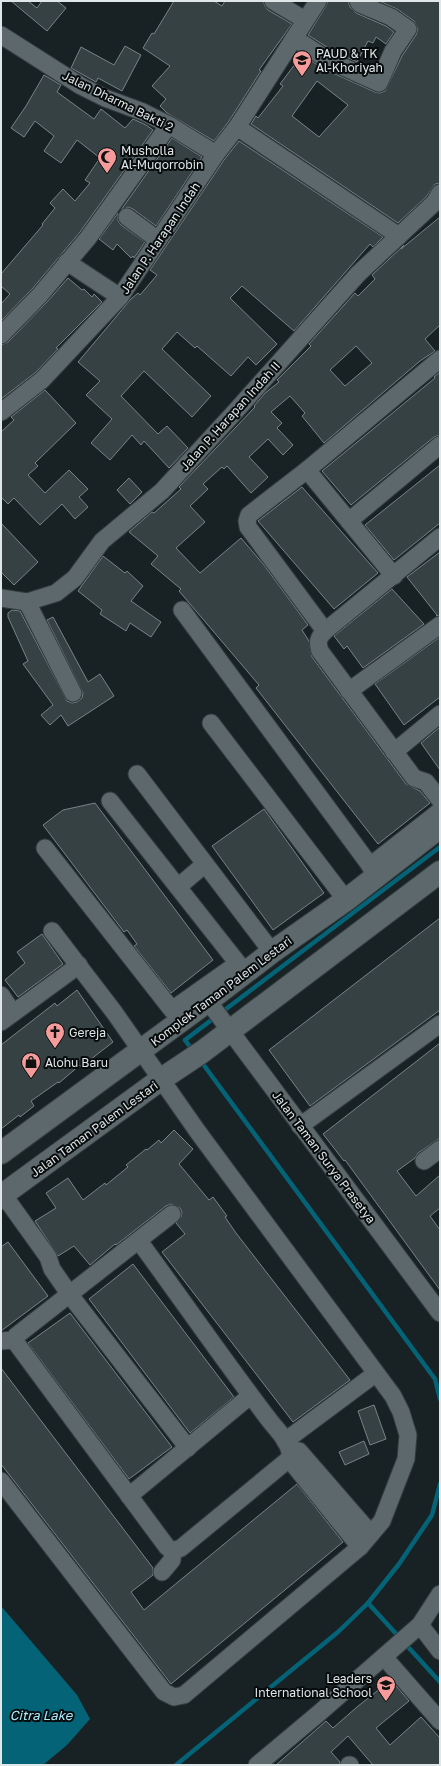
<svg xmlns="http://www.w3.org/2000/svg" width="441" height="1766" font-family="'Golos Text',sans-serif">
  <style>
    .water { fill: #046376 }
    .lines { fill: none; stroke-linecap: round; stroke-linejoin: round }
    .stream { stroke: #046376; stroke-width: 4.5 }
    .building { fill: #364144; stroke: #778387; fill-rule: evenodd }
    .street-casing { stroke: #343c3e; stroke-width: 19 }
    .secondary-casing { stroke: #343c3e; stroke-width: 24 }
    .street { stroke: #5c686c; stroke-width: 17 }
    .secondary { stroke: #5c686c; stroke-width: 22 }
    .labels { text-anchor: middle; dominant-baseline: central; stroke-width: 4; stroke-linejoin: round; paint-order: stroke }
    .poi-label { font-size: 12px; fill: #e0e7e9; stroke: #070b0c; text-anchor: start }
    .street-label { font-size: 12px; fill: #e0e7e9; stroke: #070b0c }
    .water-label { font-size: 13px; font-style: italic; fill: #abe9fb; stroke: #070b0c }
  </style>
  <rect width="100%" height="100%" fill="#182225"/>
  <path class="water" d="M1,1606L77,1695L90,1719L67,1745L43,1765H1Z"/>
  <g class="lines">
    <g class="stream">
      <path d="M193,1051L185,1040L440,847"/>
      <path d="M200,1060L435,1379L440,1399"/>
      <path d="M368,1603L440,1682"/>
      <path d="M176,1765L338,1632L368,1603L399,1564L432,1515L440,1484"/>
    </g>
  </g>
  <g class="building">
    <path d="M11,1H28L37,8L42,1H57L66,8L47,31Z"/>
    <path d="M174,1H214L222,6L225,1H263L265,6L268,10L292,24L259,70L261,71L229,121L214,141L167,113L160,106L166,99L152,86L170,66L143,48L152,33L154,34Z"/>
    <path d="M328,1H348L350,7L356,13L386,26L394,32L386,44L376,37L373,43L368,41L357,62L333,51L308,35L326,6Z"/>
    <path d="M379,1H440V183L435,184L426,197L398,223L251,124L256,116L258,118L283,86L280,84L302,55L324,69L375,92L380,93L385,91L402,56L416,35L418,29L414,21L397,9ZM317,81L348,105L319,137L292,116Z"/>
    <path d="M125,46L141,55L122,91L98,78L96,82L71,68L81,47L114,65Z"/>
    <path d="M44,75L61,85L57,92L94,119L101,109L125,128L133,119L146,125L153,130L80,232L33,288L1,321V304L10,294L1,286V274L43,225L42,224L55,208L50,203L63,189L75,201L90,183L85,180L100,158L77,140L61,163L44,151L54,136L35,121L24,137L11,128L26,106Z"/>
    <path d="M172,138L202,157L156,226L133,209L128,207L121,210Z"/>
    <path d="M239,141L383,237L373,247L370,244L294,331L242,286L230,298L277,344L256,365L248,357L231,376L197,346L195,348L177,332L162,349L211,396L192,417L144,371L121,396L158,434L167,426L188,448L169,468L144,441L141,445L132,435L110,460L91,443L112,419L86,395L100,381L78,362L131,299L138,293L140,295L157,275L150,270L224,160Z"/>
    <path d="M118,213V221L121,225L145,242L134,258L133,256L131,258L117,244L113,250L99,239Z"/>
    <path d="M440,217V325L425,339L435,351L420,361L324,443L302,416L305,413L290,396L271,412L282,423L277,428L293,445L283,455L268,439L249,457L268,477L251,493L227,466L224,469L222,467L203,484L208,489L190,506L205,522L176,548L200,573L241,538L264,565L308,625L302,630L309,641L312,657L406,784L420,791L430,803L378,844L256,688L259,685L179,591L181,589L151,564L158,556L129,532L152,512L154,513L181,489L179,487L255,407L254,406L265,393L279,382L277,380L311,346L309,344L355,293L358,296L375,279L372,275L404,245L401,249ZM356,346L372,363L345,386L330,370Z"/>
    <path d="M68,278L82,290L84,289L92,297L94,294L102,302L56,348L58,349L35,373L1,399V345L8,342L47,302Z"/>
    <path d="M440,372V435L434,437L351,505L322,471L435,378L434,377Z"/>
    <path d="M45,390L76,423L35,463L38,466L28,475L45,493L69,470L88,489L79,497L88,507L75,519L62,504L40,525L14,498L8,504L1,497V432L14,420L11,417Z"/>
    <path d="M440,465V523L394,560L365,525Z"/>
    <path d="M129,478L142,492L130,504L117,490Z"/>
    <path d="M302,487L378,573L334,609L258,521Z"/>
    <path d="M1,523L38,562L14,585L1,572Z"/>
    <path d="M440,552V615L436,616L437,615L407,577Z"/>
    <path d="M103,556L125,573L127,571L143,586L131,601L161,622L151,637L130,623L126,631L100,614L102,610L78,591Z"/>
    <path d="M392,589L424,624L363,668L347,646L344,649L334,636Z"/>
    <path d="M12,610L20,611L67,701L72,703L77,702L82,698L83,693L47,620L53,617L88,682L100,674L114,696L68,726L61,715L50,725L41,715L53,705L23,664L28,661L8,617V613Z"/>
    <path d="M440,637V697L404,725L375,684Z"/>
    <path d="M440,727V770L421,743Z"/>
    <path d="M95,803L213,960L171,993L134,946L137,944L127,930L124,932L43,825L63,810Z"/>
    <path d="M264,809L324,893L273,930L212,846Z"/>
    <path d="M440,918V1010L310,1106L269,1050Z"/>
    <path d="M42,934L63,964L18,997L5,980L25,963L17,952Z"/>
    <path d="M77,990L113,1042L81,1067L80,1065L59,1083L58,1082L31,1101L34,1106L20,1117L19,1115L1,1129V1045L55,1003L57,1006Z"/>
    <path d="M440,1043V1138L418,1153L415,1158L397,1171L416,1196L440,1175V1208L430,1216L440,1230V1290L345,1160L344,1161L323,1134Z"/>
    <path d="M174,1130L193,1149L179,1164L209,1200L213,1197L227,1216L225,1217L236,1233L350,1380L293,1422L162,1252L185,1234L176,1223L181,1217L182,1212L180,1208L171,1204L166,1206L116,1245L115,1244L90,1265L74,1246L58,1256L35,1221L56,1208L46,1193L68,1178L83,1200L105,1183L106,1185L128,1167L126,1165L146,1149L147,1150L159,1140L161,1143Z"/>
    <path d="M8,1242L48,1296L1,1331V1247Z"/>
    <path d="M133,1264L234,1397L190,1433L89,1299Z"/>
    <path d="M70,1313L172,1447L129,1479L28,1343Z"/>
    <path d="M1,1368L153,1568V1575L131,1592L144,1610L297,1484L343,1542L171,1684L1,1464Z"/>
    <path d="M374,1405L386,1439L370,1445L358,1411Z"/>
    <path d="M364,1441L369,1454L345,1465L339,1452Z"/>
    <path d="M391,1680L409,1701L376,1728L390,1745L421,1717L440,1738V1765H373L348,1736L331,1752L340,1762L339,1765H276L326,1721L333,1728L357,1707Z"/>
  </g>
  <g class="lines">
    <g class="street-casing">
      <g id="street">
        <path d="M273,1L305,20"/>
        <path d="M1,35L81,86L105,98L143,112L169,125L216,154"/>
        <path d="M294,38L328,60L379,83L393,51L408,29L391,17L360,4L358,1"/>
        <path d="M237,127L399,236"/>
        <path d="M127,217L158,240"/>
        <path d="M67,262L120,297"/>
        <path d="M1,335L40,295L88,238L169,125"/>
        <path d="M1,412L42,380L120,297L216,154L237,127L318,1"/>
        <path d="M307,470L394,576"/>
        <path d="M349,521L440,445"/>
        <path d="M440,537L325,631C318,638 317,642 320,651L414,778L426,782L440,800"/>
        <path d="M1,598L27,602L56,593L75,578L102,541L162,491L233,414L358,274L434,203L440,193"/>
        <path d="M27,602L73,693"/>
        <path d="M182,610L377,875"/>
        <path d="M325,631L248,527L247,521L249,515L307,470L440,359"/>
        <path d="M349,691L440,625"/>
        <path d="M211,723L346,900"/>
        <path d="M394,752L440,714"/>
        <path d="M137,774L272,952"/>
        <path d="M110,801L244,971"/>
        <path d="M45,848L172,1010L237,964"/>
        <path d="M370,866L440,811"/>
        <path d="M178,887L205,864"/>
        <path d="M1,995L13,1013"/>
        <path d="M208,1001L440,1313"/>
        <path d="M1,1022L79,965"/>
        <path d="M300,1126L440,1024"/>
        <path d="M424,1161L440,1149"/>
        <path d="M1,1197L10,1204L48,1257L52,1269L70,1295L188,1448"/>
        <path d="M139,1241C183,1301 225,1362 270,1421C278,1431 294,1446 289,1459L181,1548L173,1551"/>
        <path d="M14,1340L167,1547L173,1551"/>
        <path d="M1,1341L14,1340L16,1336L172,1214"/>
        <path d="M285,1441L375,1374"/>
        <path d="M290,1449L299,1451L371,1534"/>
        <path d="M289,1459L360,1547"/>
        <path d="M1,1481L164,1692L174,1697L184,1695L360,1547L382,1521L406,1459L408,1435L401,1412L393,1396L198,1132L114,1012L52,931"/>
        <path d="M129,1496L250,1396"/>
        <path d="M162,1572L172,1560L173,1551"/>
        <path d="M420,1625L440,1651"/>
        <path d="M384,1657L440,1721"/>
        <path d="M257,1765L318,1714L420,1625L440,1594"/>
        <path d="M349,1765H350"/>
      </g>
    </g>
    <g class="secondary-casing">
      <g id="secondary">
        <path d="M1,1153L208,1001L272,952L346,900L440,827"/>
        <path d="M1,1196L160,1080L202,1052L440,872"/>
      </g>
    </g>
    <use href="#street" class="street"/>
    <use href="#secondary" class="secondary"/>
  </g>
  <defs>
    <g id="school-pin" transform="scale(1)"><path d="M0 17L-7.5 6A9.5 9.5 0 1 1 7.5 6Z" fill="#f59b9c" stroke="#070b0c"/><path d="M0-5L7-2L0 1L-7-2ZM-4 1L0 2.5L4 1V4Q0 6-4 4Z" fill="#111"/></g>
    <g id="mosque-pin" transform="scale(1)"><path d="M0 17L-7.5 6A9.5 9.5 0 1 1 7.5 6Z" fill="#f59b9c" stroke="#070b0c"/><path d="M3.5-4.9A6 6 0 1 0 3.5 4.9A5 5 0 1 1 3.5-4.9Z" fill="#111"/></g>
    <g id="church-pin" transform="scale(1)"><path d="M0 17L-7.5 6A9.5 9.5 0 1 1 7.5 6Z" fill="#f59b9c" stroke="#070b0c"/><path d="M-1.2-6h2.4v3.5h3.3v2.4h-3.3V6h-2.4V-.1h-3.3v-2.4h3.3Z" fill="#111"/></g>
    <g id="shop-pin" transform="scale(1)"><path d="M0 17L-7.5 6A9.5 9.5 0 1 1 7.5 6Z" fill="#f59b9c" stroke="#070b0c"/><path d="M-5-2.5h2.3a2.7 3.5 0 0 1 5.4 0H5L5.5 6h-11ZM-1.5-2.5h3a1.5 2.3 0 0 0-3 0Z" fill="#111"/></g>
  </defs>
  <g fill-rule="evenodd">
    <use href="#school-pin" x="302" y="60"/>
    <use href="#mosque-pin" x="107" y="157"/>
    <use href="#church-pin" x="55" y="1032"/>
    <use href="#shop-pin" x="31" y="1062"/>
    <use href="#school-pin" x="386" y="1685"/>
  </g>
  <g class="labels">
    <g class="poi-label">
      <text x="316" y="53">PAUD &amp; TK<tspan x="316" dy="14">Al-Khoriyah</tspan></text>
      <text x="121" y="150">Musholla<tspan x="121" dy="14">Al-Muqorrobin</tspan></text>
      <text x="69" y="1032">Gereja</text>
      <text x="45" y="1062">Alohu Baru</text>
      <text x="372" y="1678" text-anchor="end">Leaders<tspan x="372" dy="14">International School</tspan></text>
    </g>
    <g class="street-label">
      <text transform="translate(118 101) rotate(26)">Jalan Dharma Bakti 2</text>
      <text transform="translate(160 238) rotate(-56)">Jalan P. Harapan Indah</text>
      <text transform="translate(230 416) rotate(-48)">Jalan P. Harapan Indah II</text>
      <text transform="translate(221 991) rotate(-37)">Komplek Taman Palem Lestari</text>
      <text transform="translate(94 1129) rotate(-36)">Jalan Taman Palem Lestari</text>
      <text transform="translate(324 1157) rotate(53)">Jalan Taman Surya Prasetya</text>
    </g>
    <g class="water-label">
      <text x="41" y="1715">Citra Lake</text>
    </g>
  </g>
  <rect width="441" height="1766" fill="none" stroke="#e0e7e9" stroke-width="4"/>
</svg>
